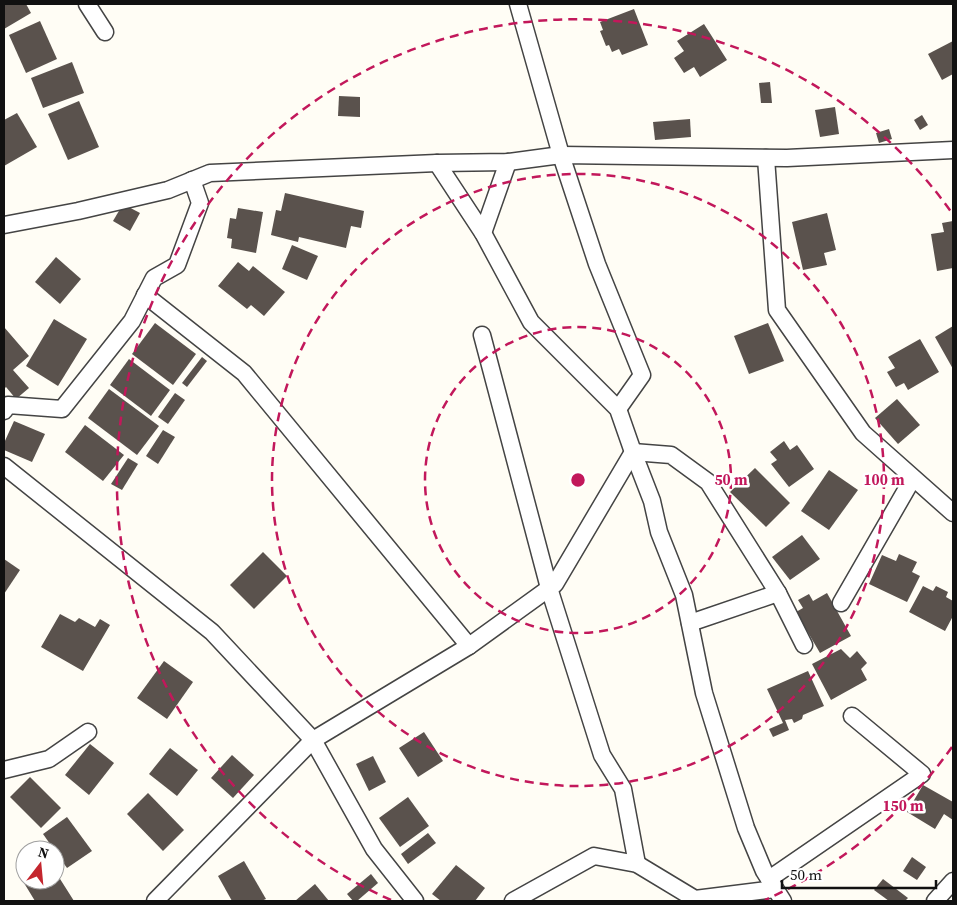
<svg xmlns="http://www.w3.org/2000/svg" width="957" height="905" font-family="'Source Serif 4',serif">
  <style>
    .building { fill: #5a524d }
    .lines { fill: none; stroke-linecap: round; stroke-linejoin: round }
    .street-casing { stroke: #444; stroke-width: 19 }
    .street { stroke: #fff; stroke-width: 16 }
    .ring { fill: none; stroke: #c2185b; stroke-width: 2.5; stroke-dasharray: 9 6 }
    .centre { fill: #c2185b; stroke: #fff; stroke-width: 2.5 }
    .ring-label { font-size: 15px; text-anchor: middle; font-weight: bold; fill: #c2185b; stroke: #fff; stroke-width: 5; stroke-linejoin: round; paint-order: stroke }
  </style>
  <rect width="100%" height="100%" fill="#fffdf5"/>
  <g class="building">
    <path d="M4,4H26L31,13L4,29Z"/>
    <path d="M634,9L648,45L622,55L619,49L612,52L609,45L606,46L600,31L603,30L600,22Z"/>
    <path d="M40,21L57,59L26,73L9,35Z"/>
    <path d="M704,24L727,60L700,77L694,67L684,73L674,58L684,51L677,41Z"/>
    <path d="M953,41V74L942,80L928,54Z"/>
    <path d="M72,62L84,93L43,108L31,78Z"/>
    <path d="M770,82L772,103H761L759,83Z"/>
    <path d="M339,96L360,97V117L338,116Z"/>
    <path d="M79,101L99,147L68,160L48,114Z"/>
    <path d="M835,107L839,134L820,137L815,110Z"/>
    <path d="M17,113L37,147L4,166V120Z"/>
    <path d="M922,115L928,125L920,130L914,120Z"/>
    <path d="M690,119L691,137L655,140L653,122Z"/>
    <path d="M889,129L892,139L879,143L876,133Z"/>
    <path d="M285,193L364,211L361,228L351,226L346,248L299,237L298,242L271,235L276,210L281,211Z"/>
    <path d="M123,204L140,213L130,231L113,221Z"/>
    <path d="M238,208L263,212L256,253L231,248L232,239L227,238L230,218L236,219Z"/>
    <path d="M827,213L836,250L824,253L827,265L803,270L792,222Z"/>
    <path d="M953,221V268L937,271L931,234L944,232L942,223Z"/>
    <path d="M292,245L318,256L307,280L282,269Z"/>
    <path d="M56,257L81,279L60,304L35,282Z"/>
    <path d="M238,262L249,271L253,266L285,292L264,316L251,305L247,309L218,286Z"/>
    <path d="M54,319L87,339L58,386L26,366Z"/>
    <path d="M155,323L196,354L173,385L132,354Z"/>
    <path d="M768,323L784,361L749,374L734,336Z"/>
    <path d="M953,326V369L935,337Z"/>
    <path d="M4,327L29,356L13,370L29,388L16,399L6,387L4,389Z"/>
    <path d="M920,339L939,372L908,390L904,383L896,387L887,372L895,368L888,357Z"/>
    <path d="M202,357L207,361L187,387L182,383Z"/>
    <path d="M129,359L170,390L151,416L110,385Z"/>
    <path d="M109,389L159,426L137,455L88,418Z"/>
    <path d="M175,393L185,400L168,424L158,417Z"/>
    <path d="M897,399L920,425L898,444L875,418Z"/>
    <path d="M14,421L45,434L32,462L4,450V443Z"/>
    <path d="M85,425L124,455L103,481L65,452Z"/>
    <path d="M163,430L175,437L158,464L146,456Z"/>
    <path d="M784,441L790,450L797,445L814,469L789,487L771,464L777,460L770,452Z"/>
    <path d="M128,458L138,464L122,490L111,484Z"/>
    <path d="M755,468L790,503L766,527L730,492Z"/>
    <path d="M829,470L858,490L829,530L801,511Z"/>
    <path d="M802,535L820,559L790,580L772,557Z"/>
    <path d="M263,552L287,576L254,609L230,585Z"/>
    <path d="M899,554L917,562L912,572L920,576L907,602L869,584L882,555L896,561Z"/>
    <path d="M4,559L20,570L4,594Z"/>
    <path d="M923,586L933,591L936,586L948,592L946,597L953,601V616L945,631L909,612Z"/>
    <path d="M827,593L851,636L820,653L796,612L803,608L798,600L809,594L813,601Z"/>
    <path d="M60,614L75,622L79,618L95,627L100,619L110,625L83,671L41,647Z"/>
    <path d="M841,649L850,658L857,651L867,663L861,669L867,680L831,700L812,664Z"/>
    <path d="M164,661L193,682L167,719L137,698Z"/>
    <path d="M808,671L824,706L803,715L802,719L794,723L792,719L785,720L789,730L773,737L769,729L783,723L767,689Z"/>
    <path d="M424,732L443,761L418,777L399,748Z"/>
    <path d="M90,744L114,763L89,795L65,775Z"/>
    <path d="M170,748L198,770L177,796L149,774Z"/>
    <path d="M232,755L254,775L233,798L211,778Z"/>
    <path d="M373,756L386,782L369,791L356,764Z"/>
    <path d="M30,777L61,808L41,828L10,797Z"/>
    <path d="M923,785L953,802V820L944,814L935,829L907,812Z"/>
    <path d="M148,793L184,830L163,851L127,814Z"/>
    <path d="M408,797L429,826L400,847L379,818Z"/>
    <path d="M67,817L92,851L67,868L43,834Z"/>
    <path d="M428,833L436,843L408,864L401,854Z"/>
    <path d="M912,857L926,867L917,880L903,871Z"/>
    <path d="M244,861L266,899L261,901H232L218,876Z"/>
    <path d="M456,865L485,888L475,901H441L432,894Z"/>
    <path d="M55,871L74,901H35L24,883L29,880H55Z"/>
    <path d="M371,874L378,883L357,901H353L347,894Z"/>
    <path d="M883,879L908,898L905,901H889L874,890Z"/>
    <path d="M315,884L329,901H295Z"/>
  </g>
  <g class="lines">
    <g class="street-casing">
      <g id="street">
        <path d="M87,4L105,32"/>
        <path d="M518,4L561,155L597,264L642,375L618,409"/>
        <path d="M766,158L777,310L863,433L953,513"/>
        <path d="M437,163L483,233L531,322L618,409L633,452L652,501L659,532L684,595L704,693L746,828L764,871L783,901"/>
        <path d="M4,225L78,211L168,190L210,173L437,163L508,162L561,155L787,158L953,150"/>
        <path d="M483,233L508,162"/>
        <path d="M145,295L244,373L469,646"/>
        <path d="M482,335L549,588L602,755L623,789L637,864"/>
        <path d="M4,411L8,405L62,409L132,321L154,278L177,265L200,203L192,180"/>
        <path d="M4,466L212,632L313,740L374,849L415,901"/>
        <path d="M841,603L913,478"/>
        <path d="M690,623L778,593"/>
        <path d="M4,770L49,759L88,732"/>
        <path d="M769,879L922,774L852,716"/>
        <path d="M155,901L313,740L469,646L555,584L633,452L671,455L708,482L778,593L804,645"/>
        <path d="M513,901L594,856L637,864L695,899L775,889"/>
        <path d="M935,901L953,881"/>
      </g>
    </g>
    <use href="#street" class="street"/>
  </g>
  <g class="ring">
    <circle cx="578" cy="480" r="153"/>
    <circle cx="578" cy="480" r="306"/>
    <path d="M952 747A460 460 0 0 1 765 900M391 900A460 460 0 1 1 952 213"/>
  </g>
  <circle cx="578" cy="480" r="8" class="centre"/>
  <g class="ring-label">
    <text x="731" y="485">50 m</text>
    <text x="884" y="485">100 m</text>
    <text x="903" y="811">150 m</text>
  </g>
  <rect width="957" height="905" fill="none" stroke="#111111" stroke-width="10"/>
  <g transform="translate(40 865) rotate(16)"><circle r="24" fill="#ffffff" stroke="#a0a0a0"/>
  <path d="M0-4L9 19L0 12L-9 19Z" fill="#c4262e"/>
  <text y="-8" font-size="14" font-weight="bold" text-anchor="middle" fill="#111111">N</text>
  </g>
  <path d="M782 880v8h154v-8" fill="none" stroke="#111111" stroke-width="2.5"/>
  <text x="790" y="880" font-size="15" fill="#111111" stroke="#ffffff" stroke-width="4" paint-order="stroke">50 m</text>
</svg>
